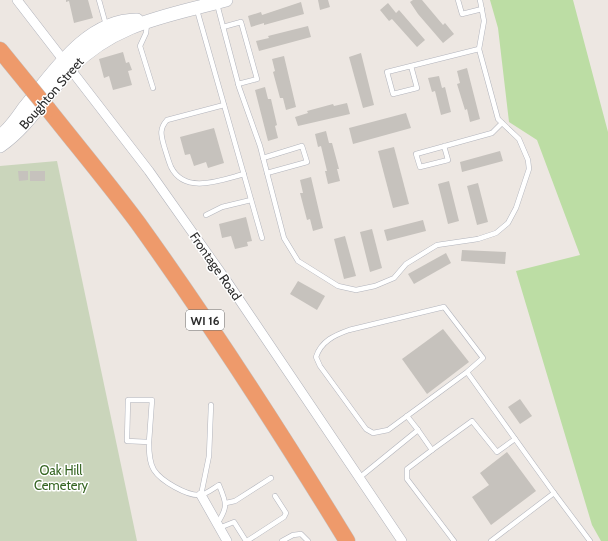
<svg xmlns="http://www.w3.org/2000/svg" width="608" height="541" font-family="Cabin,sans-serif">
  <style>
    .green { fill: #bcdda4 }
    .cemetery { fill: #cad5bb }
    .building { fill: #c6c2bd }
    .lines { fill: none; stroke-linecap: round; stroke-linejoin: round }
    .lane-casing { stroke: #b2b4bc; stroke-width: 5.5 }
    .street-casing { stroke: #b2b4bc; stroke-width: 10 }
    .secondary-casing { stroke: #b2b4bc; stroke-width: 14 }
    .highway-casing { stroke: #c4c4c4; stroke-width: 17 }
    .lane { stroke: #fff; stroke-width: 4.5 }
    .street { stroke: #fff; stroke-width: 9 }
    .secondary { stroke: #fff; stroke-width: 13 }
    .highway { stroke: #ee9a6b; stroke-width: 16 }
    .highway-bridge-casing { stroke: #c4c4c4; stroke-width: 17; stroke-linecap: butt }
    .highway-bridge { stroke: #ee9a6b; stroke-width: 16 }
    .labels { text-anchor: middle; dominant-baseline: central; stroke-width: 3; stroke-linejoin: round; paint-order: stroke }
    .shield { fill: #fff; stroke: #6c6c6c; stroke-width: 1 }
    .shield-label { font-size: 12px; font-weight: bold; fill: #2d2d2d }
    .street-label { font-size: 13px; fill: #2d2d2d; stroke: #fff }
    .park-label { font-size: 13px; fill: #366523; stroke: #fff }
  </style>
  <rect width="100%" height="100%" fill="#ede7e2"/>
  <path class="green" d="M490,0H573L608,132V541H601L592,525L516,271L580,255L537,140L509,122L498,28Z"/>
  <path class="cemetery" d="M57,161L137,541H0V166Z"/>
  <g class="building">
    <path d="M66,0H88L93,18L74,23L69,1L66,2Z"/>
    <path d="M318,0H328L330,7L320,10Z"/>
    <path d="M413,0H422L443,25L445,23L454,34L443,43L418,14L410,2Z"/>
    <path d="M301,2L304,14L264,25V23L251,27L248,16L261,12L262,15Z"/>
    <path d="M388,3L396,13L399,10L425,40L417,47L392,19L389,21L380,10Z"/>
    <path d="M308,26L311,37L259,51L256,41L269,38L268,36Z"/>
    <path d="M123,52L126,63L129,62L132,70L128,71L132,85L113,90L109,76L104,78L99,59Z"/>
    <path d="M361,53L374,105L363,108L349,57Z"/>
    <path d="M284,56L296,107L286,110L283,98H280L273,72L275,71L272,59Z"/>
    <path d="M467,68L480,119L470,122L467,109L465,110L457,84L460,83L457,71Z"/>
    <path d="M439,76L442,88L445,87L451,112L441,115L435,91L432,92L428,78Z"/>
    <path d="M265,87L268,99H271L277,125L275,126L278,138L268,141L255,90Z"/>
    <path d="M347,103L350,114L298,126L295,117L308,113L307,111L333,104L334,106Z"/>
    <path d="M406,113L411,128L353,144L349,128Z"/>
    <path d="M214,128L224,163L208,168L206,162L194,166L190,154L185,155L180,137Z"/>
    <path d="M326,131L329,143H332L339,169H337L340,181L328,184L325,171H327L321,146L318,147L315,134Z"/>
    <path d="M394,147L409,204L393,208L378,151Z"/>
    <path d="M500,151L503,161L462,172L460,162Z"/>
    <path d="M18,171H28V180L19,181Z"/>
    <rect x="30" y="171" width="15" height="10"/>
    <path d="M311,177L323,228L313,231L310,219L307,220L300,193H303L300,180Z"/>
    <path d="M449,181L459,221L448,224L438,184Z"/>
    <path d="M478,183L488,222L477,225L467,186Z"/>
    <path d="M246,217L252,241L247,242L248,246L235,249L231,236L222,238L219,224Z"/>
    <path d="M423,220L426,231L387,241L384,230Z"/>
    <path d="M372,229L382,268L370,272L360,232Z"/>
    <path d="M345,236L356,276L344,279L334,239Z"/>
    <path d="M462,250L506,252L505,264L461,261Z"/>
    <path d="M446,253L451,263L414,284L408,274Z"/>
    <path d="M298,281L325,296L317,310L290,294Z"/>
    <path d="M443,329L469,362L427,394L402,359Z"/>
    <path d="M520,399L532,416L520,424L508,407Z"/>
    <path d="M507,452L536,491L491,525L472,497L489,485L480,473Z"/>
  </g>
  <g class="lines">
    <g class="lane-casing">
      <g id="lane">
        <path d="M99,0L106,25"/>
        <path d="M458,0L462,14L482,9"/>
        <path d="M217,4L239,87L260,146L284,238L298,261L338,286L356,290L375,286L394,278L406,264L437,245L478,239L496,233L508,223L516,208L529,169L528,160L519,139L498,119L479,49L484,21L480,0"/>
        <path d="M197,10L262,238"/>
        <path d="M147,24L146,33L140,46L153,88"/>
        <path d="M223,27L241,22L257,79L238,84"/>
        <path d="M411,66L417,88L393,94L387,72L479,49"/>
        <path d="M224,105L167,120C159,129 161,135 164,146C166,152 168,160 171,167C185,195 221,180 244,174"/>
        <path d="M444,146L448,160L420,167L416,154L492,133L502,123"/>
        <path d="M263,158L302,146L307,162L267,173"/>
        <path d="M206,215L222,207L251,200"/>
        <path d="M467,372L388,430L373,433L366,429L320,366L316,357C321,341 335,335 349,330L444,307L483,358L467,372L554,493"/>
        <path d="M407,416L418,430"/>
        <path d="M149,442L152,400H128L127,441L149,442C149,451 149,462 154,470C161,481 187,496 200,495C205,495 214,488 219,485C227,504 228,507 217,524"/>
        <path d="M432,450L472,421L497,452L515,439"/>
        <path d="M359,478L418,430L432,450L407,469V479L454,541"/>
        <path d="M201,495L209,456L211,405"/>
        <path d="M226,503L235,501L271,478"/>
        <path d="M219,528L234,522L246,541"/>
        <path d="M247,541L284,517L286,513L275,496"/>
        <path d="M282,541L293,535L301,534L308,541"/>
        <path d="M491,541L554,493L590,541"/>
      </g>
    </g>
    <g class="street-casing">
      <g id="street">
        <path d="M17,0L149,171L226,280L402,541"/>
        <path d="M201,495L227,541"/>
      </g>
    </g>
    <g class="secondary-casing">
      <g id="secondary">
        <path d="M0,136C10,129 17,118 24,108C53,73 86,20 137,20"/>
        <path d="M0,146C30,125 47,93 72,67C116,22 169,16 226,0"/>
      </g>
    </g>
    <g class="highway-casing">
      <g id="highway">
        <path d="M0,50L26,82"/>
        <path d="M48,109C78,147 109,184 138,223C212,326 281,433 347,541"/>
      </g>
    </g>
    <use href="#lane" class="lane"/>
    <use href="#street" class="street"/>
    <use href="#secondary" class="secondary"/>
    <use href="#highway" class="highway"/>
    <g class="highway-bridge-casing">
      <path id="highway-bridge" d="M26,82L48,109"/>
    </g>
    <use href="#highway-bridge" class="highway-bridge"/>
  </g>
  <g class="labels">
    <rect class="shield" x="186" y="310" width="38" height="20" rx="3"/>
    <g class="shield-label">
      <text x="205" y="320">WI 16</text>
    </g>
    <g class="street-label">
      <text transform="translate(51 93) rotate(-49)">Boughton Street</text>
      <text transform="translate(216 266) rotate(55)">Frontage Road</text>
    </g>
    <g class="park-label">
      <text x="61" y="470">Oak Hill<tspan x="61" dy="15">Cemetery</tspan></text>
    </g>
  </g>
</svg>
